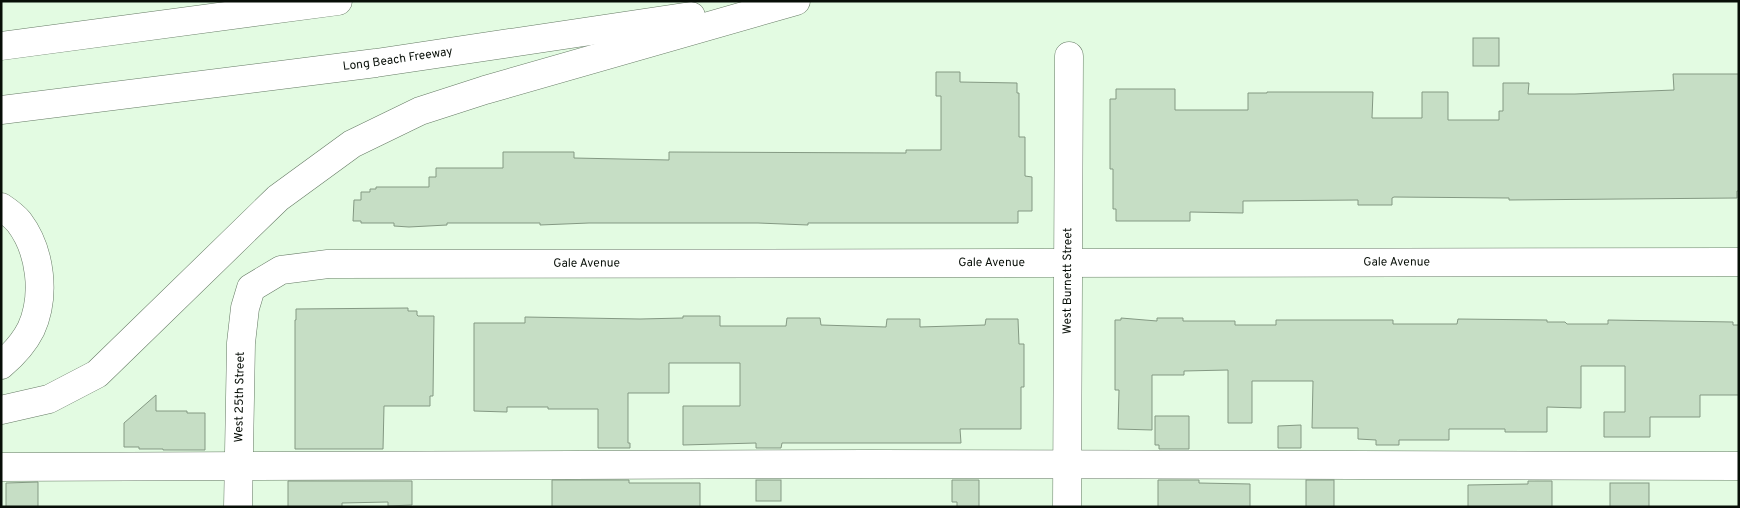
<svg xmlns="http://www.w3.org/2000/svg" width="1740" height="508" font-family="Overpass,sans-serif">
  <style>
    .building { fill: #c6dec5; stroke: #849983 }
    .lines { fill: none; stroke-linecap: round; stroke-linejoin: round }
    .minor-casing { stroke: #657a64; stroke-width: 29 }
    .highway-casing { stroke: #657a64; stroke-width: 29 }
    .minor { stroke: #fff; stroke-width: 28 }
    .highway { stroke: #fff; stroke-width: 28 }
    .labels { text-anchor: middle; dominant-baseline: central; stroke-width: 5; stroke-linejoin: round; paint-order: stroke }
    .street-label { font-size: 12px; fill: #070e07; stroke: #fff }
  </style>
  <rect width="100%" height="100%" fill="#e3fbe2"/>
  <g class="building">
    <rect x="1473" y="38" width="26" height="28"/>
    <path d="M936,72H960V82L1017,83V93H1019V137H1025V176L1032,177V211H1018V223H808V225L758,223H589L540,225V223H447V225L409,227L394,226V223H361V221H353L354,200H361V192H370V189H376V187H429V177H436V168H503V152H574V158L669,160V152L906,153V150H941V96H936Z"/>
    <path d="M1673,74H1739V191H1737V198L1509,200V198L1394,197L1392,198V205H1358V200L1243,201V213L1190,212V221H1116V209H1113V169H1110V99H1116V89H1175V110H1248V93H1267V92H1373L1372,118H1422V92H1448V120H1499V111H1503V83H1529L1528,94H1575L1674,90Z"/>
    <path d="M408,308V311H417V315L418,316H434L433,396H430V406H384L383,449H295V320H296V309Z"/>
    <path d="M683,316H720V326H786L787,318H820L821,325L886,327L887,319H920V327L985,325L986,319H1018L1019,344H1024V387H1021V429H960L961,443H782L781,448H756V443L683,445V406H740V363H669V393H628V443H630V448H598V409H548V407H507V412L474,411V323H525V317L640,319L683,318Z"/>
    <path d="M1121,318L1157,321V318H1183V321H1235V325H1276V320H1393V324H1457L1458,319L1547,320V322H1565L1567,324H1608V320L1733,322V325H1739V395H1700V417H1650V437H1604V412H1625V366H1581V408L1547,407V432H1505V429H1449V440H1399V445H1376V440L1358,439V428H1312L1313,381H1252V423H1228V370L1184,371V375H1152V430L1118,429L1119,390H1115V320H1121Z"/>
    <path d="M156,395V411H187V413H205V450H163V449H139V447H124V423Z"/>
    <path d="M1155,416H1189V449H1159V445H1155Z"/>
    <path d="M1301,425V448H1278V426Z"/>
    <path d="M552,480H629V483H700V507H552Z"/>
    <rect x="756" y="480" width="25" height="21"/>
    <path d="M952,480H979V507H957V502H952Z"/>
    <path d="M1158,480H1199V483L1250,484V507H1158Z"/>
    <rect x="1306" y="480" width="28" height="27"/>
    <path d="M288,481H412V505L388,506V502L342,503V507H288Z"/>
    <path d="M1528,481H1552V507H1468V485L1528,484Z"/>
    <path d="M38,482V507H6V483Z"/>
    <rect x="1610" y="483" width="39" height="24"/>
  </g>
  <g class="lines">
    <g class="minor-casing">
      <g id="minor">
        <path d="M1,467C580,462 1160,464 1739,466"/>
        <path id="s1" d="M238,507L241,343L245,308L251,288L281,270L328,264L1739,262"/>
        <path id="s2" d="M1067,507L1069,56"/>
      </g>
    </g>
    <g class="highway-casing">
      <g id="highway">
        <path d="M1,46L338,1"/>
        <path id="s3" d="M1,110L376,63L691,16"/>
        <path d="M1,207C7,211 14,216 19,222C41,251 46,296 31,329C24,343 13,355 1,365"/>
        <path d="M1,410L49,399L97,374L278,198L352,144L420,111L485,90L796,1"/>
      </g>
    </g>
    <use href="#minor" class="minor"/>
    <use href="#highway" class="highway"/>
  </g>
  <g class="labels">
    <g class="street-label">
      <text stroke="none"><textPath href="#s3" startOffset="400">Long Beach Freeway</textPath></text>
      <text stroke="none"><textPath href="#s1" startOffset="561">Gale Avenue</textPath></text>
      <text stroke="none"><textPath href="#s1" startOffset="966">Gale Avenue</textPath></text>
      <text stroke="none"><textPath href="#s1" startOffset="1371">Gale Avenue</textPath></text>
      <text stroke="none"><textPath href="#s2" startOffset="226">West Burnett Street</textPath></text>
      <text stroke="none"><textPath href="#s1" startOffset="110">West 25th Street</textPath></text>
    </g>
  </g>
  <rect width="1740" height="508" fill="none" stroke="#070e07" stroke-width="5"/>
</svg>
